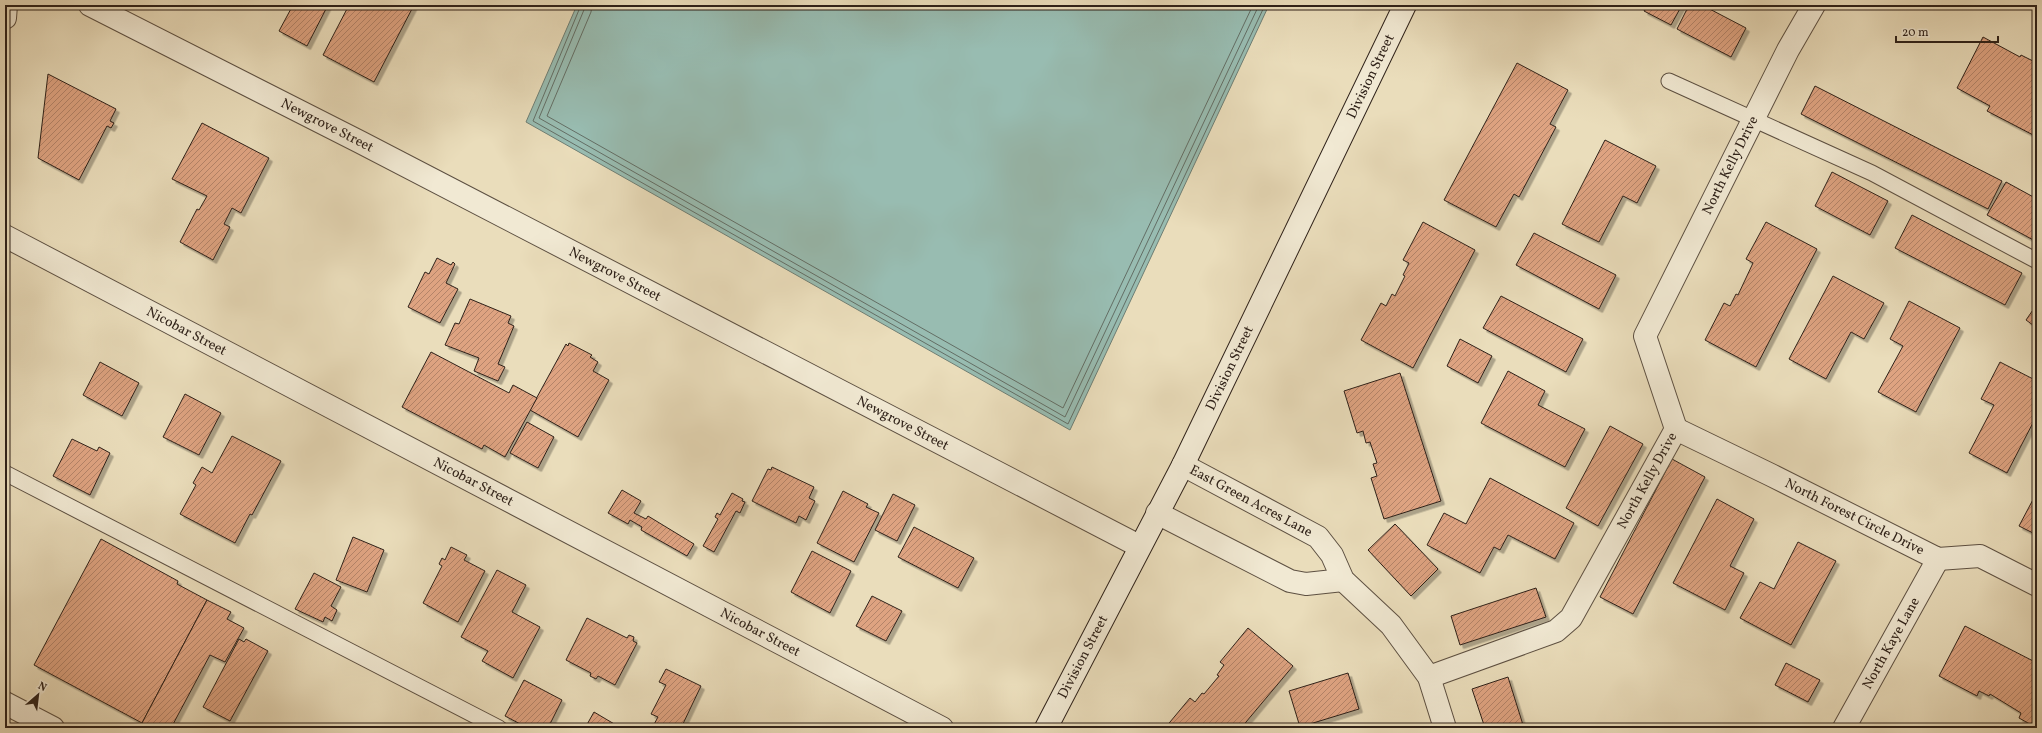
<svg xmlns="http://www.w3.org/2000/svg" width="2042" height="733" font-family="Vollkorn,serif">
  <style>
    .water { fill: #98bcb1; stroke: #6e7e74 }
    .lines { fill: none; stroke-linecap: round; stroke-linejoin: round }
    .shore { stroke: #636e65; stroke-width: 1 }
    .building { fill: url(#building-hatch); stroke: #2e2119; filter: url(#shadow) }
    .service-casing { stroke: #5d5042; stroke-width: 17 }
    .minor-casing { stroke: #5d5042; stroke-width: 24 }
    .secondary-casing { stroke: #2e2119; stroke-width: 24 }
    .service { stroke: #f1e9d3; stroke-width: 15 }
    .minor { stroke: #f1e9d3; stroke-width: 22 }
    .secondary { stroke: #f1e9d3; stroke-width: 22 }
    .labels { text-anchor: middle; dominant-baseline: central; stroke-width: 3; stroke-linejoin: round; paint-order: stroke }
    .street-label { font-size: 14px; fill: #2e2119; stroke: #f1e9d3 }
  </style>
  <defs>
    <pattern id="building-hatch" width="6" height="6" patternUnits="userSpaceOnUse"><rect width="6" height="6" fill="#dea381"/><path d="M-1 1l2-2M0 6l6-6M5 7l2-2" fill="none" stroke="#b48469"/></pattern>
    <filter id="shadow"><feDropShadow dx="3.5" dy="3.5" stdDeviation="0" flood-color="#0004"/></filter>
  </defs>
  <rect width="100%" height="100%" fill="#eaddbb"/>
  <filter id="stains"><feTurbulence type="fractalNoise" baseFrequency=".005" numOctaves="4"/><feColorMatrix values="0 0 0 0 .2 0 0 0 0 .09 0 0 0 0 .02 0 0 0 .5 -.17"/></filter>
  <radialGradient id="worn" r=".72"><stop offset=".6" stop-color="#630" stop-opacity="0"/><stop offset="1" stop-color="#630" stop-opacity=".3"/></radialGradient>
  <path class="water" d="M577,5H1269L1070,430L526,122Z"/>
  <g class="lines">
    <g class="shore">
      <path d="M581,5L533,121L1068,424L1265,5"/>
      <path d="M586,5L539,118L1065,417L1259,5"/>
      <path d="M592,5L591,12L547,116L1063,408L1253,5"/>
    </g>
  </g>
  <g class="building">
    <path d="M293,5H328L307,46L279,31Z"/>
    <path d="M349,5H414L374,82L323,55Z"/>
    <path d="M1647,5H1682L1671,25L1644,11Z"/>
    <path d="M1689,5H1702L1746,28L1731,57L1677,29Z"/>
    <path d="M1983,37L2020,57L2021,55L2037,63V137L1987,111L1990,106L1957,88Z"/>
    <path d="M1517,63L1568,90L1550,124L1556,127L1519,197L1514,194L1496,227L1444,200Z"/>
    <path d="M48,74L116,109L110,121L114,123L111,128L107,126L79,180L38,158Z"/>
    <path d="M1815,86L2002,181L1988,209L1801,114Z"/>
    <path d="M202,123L269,158L241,213L232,208L224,224L230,227L213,260L180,242L197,209L199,210L207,196L172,179Z"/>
    <path d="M1605,140L1656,166L1637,203L1623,196L1599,242L1562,224Z"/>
    <path d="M1832,172L1888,201L1870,235L1815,206Z"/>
    <path d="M2006,182L2037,199V242L1987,215Z"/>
    <path d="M1912,215L2022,273L2005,305L1895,248Z"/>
    <path d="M1423,222L1475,250L1413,368L1361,340L1381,303L1386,306L1392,294L1395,296L1405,276L1403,275L1409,263L1403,260Z"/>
    <path d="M1766,222L1817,249L1756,367L1705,340L1724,303L1730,306L1736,294L1738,295L1753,263L1746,259Z"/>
    <path d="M1534,233L1616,275L1599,309L1516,265Z"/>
    <path d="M437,258L451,265L453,262L455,264L446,283L458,289L440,323L408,307L425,272L429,274Z"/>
    <path d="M1833,276L1884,303L1864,339L1851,332L1826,379L1789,359Z"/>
    <path d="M1501,296L1583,339L1566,372L1483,328Z"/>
    <path d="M470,299L511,316L508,323L514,326L498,364L505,367L498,381L474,371L479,358L445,345L455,323L459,324Z"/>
    <path d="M1909,301L1960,328L1916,412L1878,392L1903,346L1890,339Z"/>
    <path d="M2037,304V328L2026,320Z"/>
    <path d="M1460,339L1492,356L1478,383L1447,366Z"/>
    <path d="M569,343L592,355L590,357L598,362L593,371L609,380L578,437L530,410L566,344L568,346Z"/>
    <path d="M431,352L509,393L513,385L537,398L505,457L484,445L482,449L402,407Z"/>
    <path d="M100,362L139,383L122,416L83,395Z"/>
    <path d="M2000,362L2037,381V415L2007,473L1969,453L1994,405L1981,399Z"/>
    <path d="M1508,371L1545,391L1538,405L1585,429L1565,467L1481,423Z"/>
    <path d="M1400,373L1441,501L1384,519L1371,478L1377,476L1373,464L1377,463L1370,442L1366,443L1363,431L1357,433L1344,391Z"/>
    <path d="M185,394L221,413L199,455L163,437Z"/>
    <path d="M527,422L554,437L538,468L510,453Z"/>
    <path d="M1610,426L1643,444L1598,526L1566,508Z"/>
    <path d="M232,436L281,461L252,515L250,514L235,543L180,514L196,485L193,483L202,467L212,473Z"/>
    <path d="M72,439L97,451L99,447L110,453L90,495L53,476Z"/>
    <path d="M1672,459L1705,477L1633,614L1600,597Z"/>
    <path d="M772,467L814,487L809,498L815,501L806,520L799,516L796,523L752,501L768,469L771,470Z"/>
    <path d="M1490,478L1574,523L1555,559L1508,535L1500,550L1494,547L1480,573L1427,545L1444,513L1466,524Z"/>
    <path d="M622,490L641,501L634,513L646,519L648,516L694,544L687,556L641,530L642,527L630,520L628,524L608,513Z"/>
    <path d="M843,491L868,504L866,507L879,513L854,562L817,543Z"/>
    <path d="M2037,492V535L2019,526Z"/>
    <path d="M732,493L743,499L742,501L745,502L740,513L736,511L714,552L703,546L718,519L715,517L717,513L720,515Z"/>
    <path d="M893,494L915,505L897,541L875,530Z"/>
    <path d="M1717,499L1754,519L1730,566L1744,573L1725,610L1673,583Z"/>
    <path d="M1395,524L1438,569L1411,596L1368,550Z"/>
    <path d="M914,527L974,558L958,588L898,557Z"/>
    <path d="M353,537L384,550L367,592L336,580Z"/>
    <path d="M101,539L178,581L177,584L207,600L142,723L34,665Z"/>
    <path d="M1798,542L1836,561L1791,645L1740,618L1760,582L1774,589Z"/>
    <path d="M451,547L467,555L464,560L485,571L458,622L423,603L442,566L439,564L442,558L445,560Z"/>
    <path d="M812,551L851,571L830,613L791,592Z"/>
    <path d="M497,570L526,585L512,612L540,627L513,678L482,661L488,651L461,637Z"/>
    <path d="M314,573L341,587L331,606L337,610L332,621L325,617L323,622L295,609Z"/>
    <path d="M1536,588L1546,617L1460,645L1451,616Z"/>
    <path d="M872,596L902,611L886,641L856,626Z"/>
    <path d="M207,600L231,612L227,619L244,628L225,662L210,655L171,728H152L142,723Z"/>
    <path d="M587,618L627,638L629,635L634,637L633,641L637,643L615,685L598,676L596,679L590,676L591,673L566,660Z"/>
    <path d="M1965,626L2037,663V728L2019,718L2021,713L1990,694L1989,696L1979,691L1977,696L1939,676Z"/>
    <path d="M1248,628L1293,666L1241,728H1165L1190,698L1195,702L1202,693L1204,694L1219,676L1217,675L1224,665L1220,662Z"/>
    <path d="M239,639L244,642L246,639L268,651L230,721L203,707Z"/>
    <path d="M1786,663L1820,680L1808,702L1775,685Z"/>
    <path d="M666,669L701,686L681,728H652L658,717L651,714L666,685L659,682Z"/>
    <path d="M1348,673L1359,709L1300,727L1289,691Z"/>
    <path d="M1508,677L1524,728H1485L1472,689Z"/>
    <path d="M524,680L562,700L548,728H528L505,716Z"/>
    <path d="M594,712L621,728H585Z"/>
  </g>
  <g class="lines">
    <g class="service-casing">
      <g id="service">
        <path d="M1669,81L1872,173L2037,261"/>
        <path d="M5,473L499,728"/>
      </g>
    </g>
    <g class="minor-casing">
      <g id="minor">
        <path id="s1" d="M90,5L360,142L1139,546"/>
        <path d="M5,18L6,5"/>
        <path id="s2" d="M5,236L942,728"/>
        <path id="s3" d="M1676,429L1771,475L1938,559L1980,556L2037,585"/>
        <path id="s4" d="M1183,465L1318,537L1332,555L1343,580L1391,625L1429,677L1445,728"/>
        <path d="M1157,513L1290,581L1306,584L1343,580"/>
        <path id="s5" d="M1429,677L1556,631L1571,618L1676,429L1645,336L1788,50L1814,5"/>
        <path d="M5,703L53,728"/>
        <path id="s6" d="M1844,728L1938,559"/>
      </g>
    </g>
    <g class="secondary-casing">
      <g id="secondary">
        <path id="s7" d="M1046,728L1183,465L1405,5"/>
      </g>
    </g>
    <use href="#service" class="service"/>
    <use href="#minor" class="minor"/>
    <use href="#secondary" class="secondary"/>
  </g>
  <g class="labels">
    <g class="street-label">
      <text stroke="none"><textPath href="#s7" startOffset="728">Division Street</textPath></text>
      <text stroke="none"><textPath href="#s1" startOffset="266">Newgrove Street</textPath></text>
      <text stroke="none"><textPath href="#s5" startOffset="660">North Kelly Drive</textPath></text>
      <text stroke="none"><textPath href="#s1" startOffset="590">Newgrove Street</textPath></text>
      <text stroke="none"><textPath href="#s2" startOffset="205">Nicobar Street</textPath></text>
      <text stroke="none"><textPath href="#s7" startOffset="404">Division Street</textPath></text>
      <text stroke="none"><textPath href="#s1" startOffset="914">Newgrove Street</textPath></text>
      <text stroke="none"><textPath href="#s5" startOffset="312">North Kelly Drive</textPath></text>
      <text stroke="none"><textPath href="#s2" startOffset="529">Nicobar Street</textPath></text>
      <text stroke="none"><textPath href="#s4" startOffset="77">East Green Acres Lane</textPath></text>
      <text stroke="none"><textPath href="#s3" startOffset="199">North Forest Circle Drive</textPath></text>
      <text stroke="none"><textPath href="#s2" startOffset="853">Nicobar Street</textPath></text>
      <text stroke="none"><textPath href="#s6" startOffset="97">North Kaye Lane</textPath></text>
      <text stroke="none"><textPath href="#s7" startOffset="80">Division Street</textPath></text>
    </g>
  </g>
  <rect width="2042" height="733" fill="none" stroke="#eaddbb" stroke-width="20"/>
  <rect x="6" y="6" width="2030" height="721" fill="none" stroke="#2e2119" stroke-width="2"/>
  <rect x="10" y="10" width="2022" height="713" fill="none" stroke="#2e2119"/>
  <g transform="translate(38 695) rotate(28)" stroke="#f1e9d3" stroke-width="3" paint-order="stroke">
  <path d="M0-3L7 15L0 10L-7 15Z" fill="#2e2119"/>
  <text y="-6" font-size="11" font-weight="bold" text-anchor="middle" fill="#2e2119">N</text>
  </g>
  <path d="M1896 36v6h102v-6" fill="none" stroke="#2e2119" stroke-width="2"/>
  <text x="1902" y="36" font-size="12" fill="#2e2119" stroke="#f1e9d3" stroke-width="3" paint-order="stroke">20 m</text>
  <rect width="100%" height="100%" filter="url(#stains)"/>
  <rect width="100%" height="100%" fill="url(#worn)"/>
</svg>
